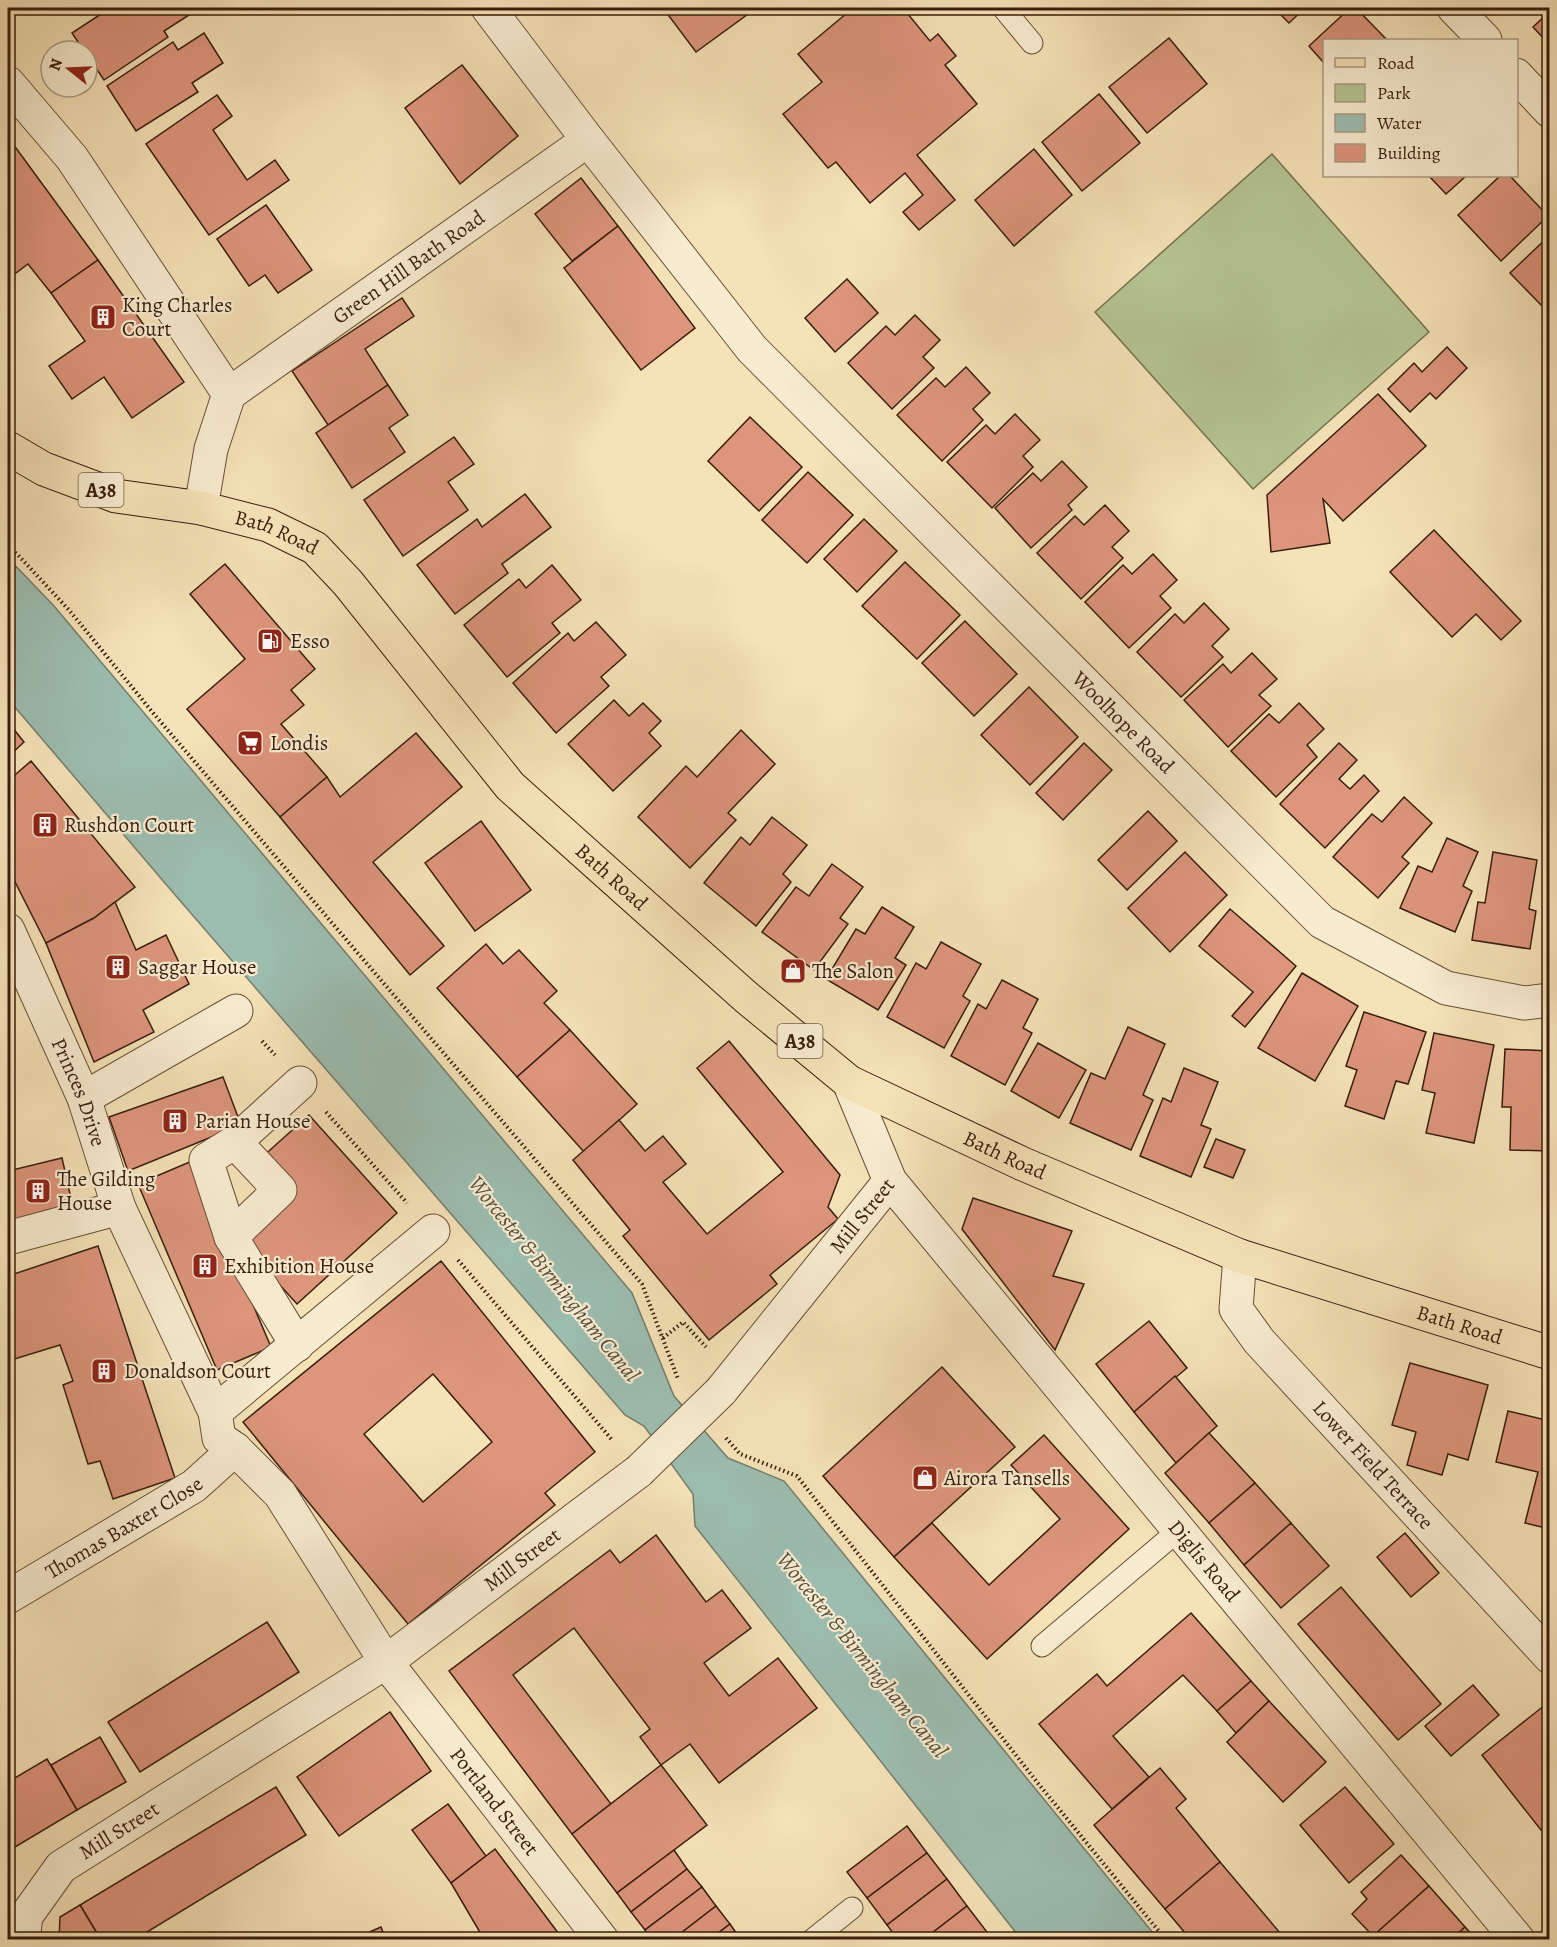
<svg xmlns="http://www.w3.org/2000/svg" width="1557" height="1947" font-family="Alegreya,serif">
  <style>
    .green { fill: #b5c493; stroke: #767150; stroke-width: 1.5 }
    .water { fill: #9cbdb0; stroke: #747d6f; stroke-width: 1.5 }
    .building { fill: #dd957c; stroke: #381e0e; stroke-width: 1.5; fill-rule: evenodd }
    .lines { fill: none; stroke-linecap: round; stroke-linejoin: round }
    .lane-casing { stroke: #674f38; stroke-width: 23 }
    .street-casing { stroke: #674f38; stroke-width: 35 }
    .primary-casing { stroke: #381e0e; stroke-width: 35 }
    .path { stroke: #381e0e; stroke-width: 4; stroke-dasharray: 1.5 3; stroke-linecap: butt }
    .lane { stroke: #f8ecd0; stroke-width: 21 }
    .street { stroke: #f8ecd0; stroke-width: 33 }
    .primary { stroke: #f5e2b7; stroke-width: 33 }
    .street-bridge-casing { stroke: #674f38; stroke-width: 35; stroke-linecap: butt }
    .street-bridge { stroke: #f8ecd0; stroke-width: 33 }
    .labels { text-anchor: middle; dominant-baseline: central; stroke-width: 4.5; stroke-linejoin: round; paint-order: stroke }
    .shield { fill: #f8ecd0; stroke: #725c48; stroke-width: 1.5 }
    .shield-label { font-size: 20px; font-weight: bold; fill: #381e0e }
    .street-label { font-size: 21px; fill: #381e0e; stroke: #f8ecd0 }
    .poi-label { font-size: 21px; fill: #381e0e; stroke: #f8ecd0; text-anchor: start }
    .water-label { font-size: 22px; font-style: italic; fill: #564e3f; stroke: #f8ecd0 }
  </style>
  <rect width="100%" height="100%" fill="#f5e2b7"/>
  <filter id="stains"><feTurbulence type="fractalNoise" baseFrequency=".00333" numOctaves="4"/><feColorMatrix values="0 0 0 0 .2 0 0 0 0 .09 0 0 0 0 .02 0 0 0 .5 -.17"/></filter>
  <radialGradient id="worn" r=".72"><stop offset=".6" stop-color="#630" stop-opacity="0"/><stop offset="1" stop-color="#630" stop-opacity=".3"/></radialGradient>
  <path class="green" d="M1272,154L1429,332L1253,489L1095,312Z"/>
  <path class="water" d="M8,558L54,606L632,1293L674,1396L728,1458L784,1481L1158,1939H1021L695,1526L693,1494L644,1426L625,1415L176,896L8,699Z"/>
  <g class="building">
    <path d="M110,8H184L189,15L164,31L168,37L104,80L87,55V51H84L72,33Z"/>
    <path d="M663,8H744L748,14L696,52Z"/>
    <path d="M853,8H903L930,41L938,34L956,56L945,65L977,104L917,155L955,200L919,230L903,212L923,195L905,173L870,203L836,162L828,168L783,114L822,82L798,54Z"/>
    <path d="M1274,8H1305L1289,23Z"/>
    <path d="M1350,8H1356L1387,40H1324V63L1309,46Z"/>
    <path d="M1550,11V45L1533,27Z"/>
    <path d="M204,33L223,63L192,83L198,92L136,131L107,86L173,42L178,50Z"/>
    <path d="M1169,38L1207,84L1147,133L1109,87Z"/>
    <path d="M462,65L518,136L460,184L405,108Z"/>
    <path d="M1099,94L1140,143L1082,191L1042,142Z"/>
    <path d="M217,95L232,116L213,130L247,180L275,160L289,180L209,235L146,144Z"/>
    <path d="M13,144L98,260L51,293L28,264L8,279V148Z"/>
    <path d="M1034,149L1072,195L1014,246L975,200Z"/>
    <path d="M1429,176H1466L1446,194Z"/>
    <path d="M1500,176H1510L1548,216L1501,261L1458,215Z"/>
    <path d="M581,178L618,226L572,261L535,214Z"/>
    <path d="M266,205L312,270L278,293L265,275L249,286L217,239Z"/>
    <path d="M618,226L695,328L641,370L564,268Z"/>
    <path d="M1550,235V297L1541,305L1510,273Z"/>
    <path d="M98,260L184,382L132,418L104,377L72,399L49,366L85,341L51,293Z"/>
    <path d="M847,279L878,313L835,352L805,318Z"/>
    <path d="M402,298L414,316L365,349L388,385L328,425L292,371Z"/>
    <path d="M915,315L940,340L923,357L934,368L892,409L848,363L886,326L895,335Z"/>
    <path d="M1447,347L1467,368L1436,399L1430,393L1410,412L1388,389L1414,363L1422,372Z"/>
    <path d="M966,367L990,393L973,409L983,420L942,461L897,415L936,378L945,387Z"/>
    <path d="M388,385L408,415L389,428L405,452L352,488L316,433Z"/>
    <path d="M1378,394L1426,446L1343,521L1323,499L1330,543L1271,552L1267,495Z"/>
    <path d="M1015,414L1040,440L1023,456L1033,467L992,508L947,462L986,425L995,434Z"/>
    <path d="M750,417L802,467L759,511L708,461Z"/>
    <path d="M454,437L474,464L448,482L468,510L403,556L364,500Z"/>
    <path d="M1062,461L1087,487L1068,505L1072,510L1031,548L995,508L1033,473L1041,481Z"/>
    <path d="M808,472L853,515L807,563L762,520Z"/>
    <path d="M525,494L551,527L502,564L508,573L455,614L417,565L477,519L482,527Z"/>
    <path d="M1105,505L1129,531L1112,547L1123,558L1081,599L1037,553L1075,516L1084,525Z"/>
    <path d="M864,519L897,551L857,592L824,559Z"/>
    <path d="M1434,530L1521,621L1501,640L1476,614L1452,637L1390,572Z"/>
    <path d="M1153,554L1177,580L1160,596L1171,608L1129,648L1085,602L1123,565L1132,574Z"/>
    <path d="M905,562L960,615L917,659L862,606Z"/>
    <path d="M225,564L315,669L291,690L304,705L281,724L327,777L280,817L187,709L245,659L190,594Z"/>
    <path d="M552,565L581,600L552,623L560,633L507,677L464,625L519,579L526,588Z"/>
    <path d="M1204,603L1229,629L1212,646L1223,657L1181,697L1137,652L1175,614L1184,623Z"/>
    <path d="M965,621L1017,674L974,716L922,663Z"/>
    <path d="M596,622L626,655L601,677L609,686L556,733L513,683L568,633L574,641Z"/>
    <path d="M1252,653L1277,679L1259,695L1271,706L1228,747L1184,700L1223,664L1231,673Z"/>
    <path d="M1029,687L1078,737L1030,785L981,735Z"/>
    <path d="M614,700L629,716L643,703L661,721L649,733L661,746L613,791L568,744Z"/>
    <path d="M1299,703L1324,729L1307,745L1317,757L1276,797L1231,751L1269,714L1279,723Z"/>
    <path d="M8,722L24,742L8,757Z"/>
    <path d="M741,730L775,764L728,813L736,820L690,868L638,817L686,766L697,777Z"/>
    <path d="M416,733L462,787L373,862L444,946L410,975L280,817L327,777L340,797Z"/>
    <path d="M1084,743L1112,770L1063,820L1036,793Z"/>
    <path d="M1339,743L1357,760L1339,779L1350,789L1364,775L1379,791L1325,848L1280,804Z"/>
    <path d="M31,761L135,887L94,918L46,943L8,868V781Z"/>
    <path d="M1404,797L1432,823L1402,857L1409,863L1378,898L1333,857L1372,814L1382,822Z"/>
    <path d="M1148,811L1177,841L1127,890L1098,860Z"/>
    <path d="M772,817L807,845L783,874L791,882L756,926L704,883L741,837L750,845Z"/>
    <path d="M481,821L531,890L475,931L425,863Z"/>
    <path d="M1447,838L1478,852L1463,886L1472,891L1455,932L1400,908L1418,866L1432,872Z"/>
    <path d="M1185,852L1227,895L1170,952L1128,908Z"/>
    <path d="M1493,852L1537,860L1529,909L1536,911L1530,949L1472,940L1478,902L1485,903Z"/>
    <path d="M832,864L863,887L840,918L848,924L814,970L762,932L796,887L809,896Z"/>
    <path d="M115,902L136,950L166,935L189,984L143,1010L154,1032L94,1062L46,943L94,918Z"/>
    <path d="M882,907L914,927L895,958L906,965L878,1010L826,979L856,929L865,934Z"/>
    <path d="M1230,909L1296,966L1245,1027L1232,1016L1253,992L1199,946Z"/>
    <path d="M941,942L981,964L963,996L970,1001L944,1048L887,1017L916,963L926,969Z"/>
    <path d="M486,944L503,964L519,950L557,991L544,1003L570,1030L517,1077L437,988Z"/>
    <path d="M1302,973L1358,1006L1315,1081L1258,1048Z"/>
    <path d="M1002,980L1038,999L1023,1028L1032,1033L1005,1085L951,1056L978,1004L986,1009Z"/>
    <path d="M1364,1012L1426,1032L1408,1084L1396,1081L1384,1119L1345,1106L1357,1070L1346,1066Z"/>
    <path d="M1128,1027L1165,1044L1143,1095L1153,1100L1131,1150L1070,1123L1091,1073L1105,1079Z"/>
    <path d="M570,1030L637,1104L584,1152L517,1077Z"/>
    <path d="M1434,1033L1494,1045L1474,1143L1426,1133L1435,1093L1422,1090Z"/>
    <path d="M729,1041L840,1175L828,1207L838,1219L770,1275L777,1284L709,1340L623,1236L630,1230L573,1160L619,1120L645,1151L663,1136L686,1164L663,1182L707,1234L783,1172L697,1068Z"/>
    <path d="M1038,1043L1086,1070L1059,1118L1011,1091Z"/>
    <path d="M1505,1049L1550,1051V1151L1510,1150L1511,1107H1502Z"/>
    <path d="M1184,1068L1218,1082L1201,1125L1211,1129L1191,1177L1140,1156L1163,1098L1171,1102Z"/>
    <path d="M223,1077L241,1125L128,1171L109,1117Z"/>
    <path d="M309,1115L397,1213L297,1304L239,1240L291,1193L260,1159Z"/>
    <path d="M1216,1139L1245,1150L1233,1178L1204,1167Z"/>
    <path d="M62,1158L74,1212L8,1229V1171Z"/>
    <path d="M192,1161L271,1347L217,1370L138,1184Z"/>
    <path d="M973,1198L1072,1231L1053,1276L1084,1284L1055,1350L962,1229Z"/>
    <path d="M98,1246L175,1478L113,1499L100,1461L88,1464L63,1385L73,1381L60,1345L8,1361V1276Z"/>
    <path d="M441,1261L595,1452L545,1493L555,1505L408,1624L243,1422ZM433,1374L492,1442L423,1502L364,1434Z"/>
    <path d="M1149,1321L1187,1368L1134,1412L1096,1364Z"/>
    <path d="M1410,1363L1488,1385L1468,1460L1448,1454L1442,1475L1407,1465L1416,1432L1392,1425Z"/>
    <path d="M942,1367L1015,1447L894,1557L823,1476Z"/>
    <path d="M1175,1376L1217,1426L1176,1463L1134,1412Z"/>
    <path d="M1508,1411L1550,1421V1529L1525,1523L1538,1472L1496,1462Z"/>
    <path d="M1209,1433L1255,1483L1209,1523L1165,1473Z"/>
    <path d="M1044,1435L1129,1529L987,1659L894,1557L932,1523L989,1585L1060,1519L1011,1465Z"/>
    <path d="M1255,1483L1291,1523L1244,1565L1209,1523Z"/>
    <path d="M1291,1523L1329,1566L1281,1608L1244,1565Z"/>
    <path d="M1405,1533L1439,1573L1411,1597L1377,1557Z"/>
    <path d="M656,1535L706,1602L722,1590L751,1628L704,1663L729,1696L778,1658L817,1708L719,1783L690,1744L661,1765L640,1737L650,1729L574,1628L513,1675L611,1804L572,1834L449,1671L610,1550L620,1563Z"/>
    <path d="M1341,1587L1441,1704L1398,1740L1298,1624Z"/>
    <path d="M1191,1613L1251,1681L1217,1711L1183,1675L1113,1736L1149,1777L1112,1809L1039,1724L1097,1674L1107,1686Z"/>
    <path d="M267,1622L299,1672L140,1772L108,1722Z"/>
    <path d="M1251,1681L1269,1701L1236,1733L1217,1711Z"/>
    <path d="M1473,1685L1499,1715L1451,1756L1425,1726Z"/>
    <path d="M1269,1701L1326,1762L1283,1802L1227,1742Z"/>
    <path d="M1550,1701V1824L1541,1830L1482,1755Z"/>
    <path d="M390,1712L431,1771L339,1836L297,1777Z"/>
    <path d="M100,1737L126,1782L77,1810L51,1765Z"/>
    <path d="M47,1759L77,1810L10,1850L8,1848V1782Z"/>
    <path d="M661,1765L707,1825L617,1893L572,1834Z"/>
    <path d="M1160,1768L1186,1799L1176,1808L1220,1862L1165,1909L1094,1825Z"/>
    <path d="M276,1787L306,1835L134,1940H101L80,1905Z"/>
    <path d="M1345,1787L1394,1844L1349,1883L1300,1825Z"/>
    <path d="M448,1804L486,1856L451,1883L412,1830Z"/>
    <path d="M907,1826L927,1853L867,1898L847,1872Z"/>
    <path d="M495,1849L559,1934L558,1940H470L481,1934L451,1883Z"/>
    <path d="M674,1850L687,1869L631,1912L617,1893Z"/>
    <path d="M927,1853L947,1879L887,1925L867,1898Z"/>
    <path d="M1401,1855L1429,1886L1373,1936L1352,1914L1367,1899L1361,1892Z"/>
    <path d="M1220,1862L1286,1940H1191L1165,1909Z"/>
    <path d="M687,1869L702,1887L645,1930L631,1912Z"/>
    <path d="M947,1879L967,1906L923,1940H898L887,1925Z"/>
    <path d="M1429,1886L1465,1927L1451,1940H1376L1373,1936Z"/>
    <path d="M702,1887L716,1906L672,1940H652L645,1930Z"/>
    <path d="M80,1905L101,1940H59L60,1917Z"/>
    <path d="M716,1906L730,1924L709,1940H672Z"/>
    <path d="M967,1906L987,1932L977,1940H923Z"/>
    <path d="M730,1924L741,1940H709Z"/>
    <path d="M381,1927L386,1940H351Z"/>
    <path d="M1465,1927L1477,1940H1451Z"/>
  </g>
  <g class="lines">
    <g class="lane-casing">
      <g id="lane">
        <path d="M1003,8L1032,43"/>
        <path d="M1042,1646L1179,1530"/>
        <path d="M812,1940L852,1908"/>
      </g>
    </g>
    <g class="street-casing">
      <g id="street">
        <path d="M488,8L588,140"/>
        <path d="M1454,8L1485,40"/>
        <path d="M1516,75L1550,111"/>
        <path d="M8,83L72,158L229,394"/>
        <path id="s1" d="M229,394L588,140L752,349L1322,922L1446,988L1524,1003L1550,1000"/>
        <path d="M201,508L211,449L229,394"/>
        <path id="s2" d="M8,930L84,1098L119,1208L215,1412L219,1438L235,1449L280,1494L386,1662L602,1940"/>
        <path id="s3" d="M849,1082L890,1181L1518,1940"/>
        <path d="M84,1098L236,1011"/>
        <path d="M231,1237L280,1190L235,1142"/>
        <path d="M8,1238L119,1208"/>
        <path id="s4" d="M1240,1256L1236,1309L1259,1341L1550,1657"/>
        <path d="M297,1345L231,1237L206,1160L235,1142L300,1083"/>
        <path id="s5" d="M721,1391L890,1181"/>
        <path d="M215,1412L433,1231"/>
        <path id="s6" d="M8,1597L194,1486L235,1449"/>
        <path id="s7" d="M23,1940L26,1916L61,1867L386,1662L639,1471"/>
      </g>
    </g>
    <g class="primary-casing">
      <g id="primary">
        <path id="s8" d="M8,448L44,469L116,496L201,508L268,525L315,548L348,583L510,786L746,997L849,1082L1023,1164L1240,1256L1550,1353"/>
      </g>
    </g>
    <g class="path">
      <path d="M8,547L18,555L69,610L154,714L350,944L642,1284L678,1379"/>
      <path d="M262,1041L275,1055"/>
      <path d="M326,1112L407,1203"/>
      <path d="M458,1260L613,1441"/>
      <path d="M663,1338L683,1322L706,1347"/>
      <path d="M726,1438L740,1454L797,1476L1037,1782L1166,1940"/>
    </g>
    <use href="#lane" class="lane"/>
    <use href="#street" class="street"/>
    <use href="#primary" class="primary"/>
    <g class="street-bridge-casing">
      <path id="street-bridge" d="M639,1471L721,1391"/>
    </g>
    <use href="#street-bridge" class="street-bridge"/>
  </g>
  <defs>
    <g id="building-square" transform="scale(1.35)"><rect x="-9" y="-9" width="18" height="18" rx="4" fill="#8f2418" stroke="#f8ecd0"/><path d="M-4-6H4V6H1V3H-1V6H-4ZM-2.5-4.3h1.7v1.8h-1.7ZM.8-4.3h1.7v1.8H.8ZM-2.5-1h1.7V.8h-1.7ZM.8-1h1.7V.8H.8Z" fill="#fff"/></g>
    <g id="fuel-square" transform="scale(1.35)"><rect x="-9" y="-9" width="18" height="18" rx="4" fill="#8f2418" stroke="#f8ecd0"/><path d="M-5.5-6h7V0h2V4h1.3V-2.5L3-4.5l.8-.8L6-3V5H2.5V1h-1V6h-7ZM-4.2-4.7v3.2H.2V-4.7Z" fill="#fff"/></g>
    <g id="supermarket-square" transform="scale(1.35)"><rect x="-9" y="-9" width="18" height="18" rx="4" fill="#8f2418" stroke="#f8ecd0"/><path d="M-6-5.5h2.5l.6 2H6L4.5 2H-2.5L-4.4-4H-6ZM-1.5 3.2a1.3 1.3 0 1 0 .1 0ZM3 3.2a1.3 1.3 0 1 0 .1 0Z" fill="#fff"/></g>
    <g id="shop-square" transform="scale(1.35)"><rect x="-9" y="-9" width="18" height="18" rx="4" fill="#8f2418" stroke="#f8ecd0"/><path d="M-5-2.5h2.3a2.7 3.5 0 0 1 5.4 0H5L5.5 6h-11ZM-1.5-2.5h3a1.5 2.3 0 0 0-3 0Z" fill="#fff"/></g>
  </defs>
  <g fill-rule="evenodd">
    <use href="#building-square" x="103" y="317"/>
    <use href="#fuel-square" x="270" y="641"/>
    <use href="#supermarket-square" x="250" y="743"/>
    <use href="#building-square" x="45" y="825"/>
    <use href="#building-square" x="118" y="967"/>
    <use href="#shop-square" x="793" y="971"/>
    <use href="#building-square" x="175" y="1121"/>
    <use href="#building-square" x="38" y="1191"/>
    <use href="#building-square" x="205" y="1266"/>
    <use href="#building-square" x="104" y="1371"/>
    <use href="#shop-square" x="925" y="1478"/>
  </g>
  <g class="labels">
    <g class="shield">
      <rect x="78.5" y="473" width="45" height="34" rx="4.5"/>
      <rect x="777.5" y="1024" width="45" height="34" rx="4.5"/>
    </g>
    <g class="shield-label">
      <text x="101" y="490">A38</text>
      <text x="800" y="1041">A38</text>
    </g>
    <g class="street-label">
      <text stroke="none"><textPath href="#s1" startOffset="220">Green Hill Bath Road</textPath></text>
      <text stroke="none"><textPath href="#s8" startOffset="284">Bath Road</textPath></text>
      <text stroke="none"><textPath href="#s1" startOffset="1232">Woolhope Road</textPath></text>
      <text stroke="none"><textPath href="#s8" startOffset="770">Bath Road</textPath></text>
      <text stroke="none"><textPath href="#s2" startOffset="177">Princes Drive</textPath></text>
      <text stroke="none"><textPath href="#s8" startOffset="1256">Bath Road</textPath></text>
      <text stroke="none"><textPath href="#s5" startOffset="225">Mill Street</textPath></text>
      <text stroke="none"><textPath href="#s8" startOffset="1742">Bath Road</textPath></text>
      <text stroke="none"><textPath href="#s4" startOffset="261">Lower Field Terrace</textPath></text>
      <text stroke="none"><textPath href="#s6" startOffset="135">Thomas Baxter Close</textPath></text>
      <text stroke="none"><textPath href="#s7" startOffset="639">Mill Street</textPath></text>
      <text stroke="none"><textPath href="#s3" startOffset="600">Diglis Road</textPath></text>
      <text stroke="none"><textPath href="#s2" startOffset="1010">Portland Street</textPath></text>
      <text stroke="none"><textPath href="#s7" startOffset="153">Mill Street</textPath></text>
    </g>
    <g class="poi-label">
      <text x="122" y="305">King Charles<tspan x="122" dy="24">Court</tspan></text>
      <text x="290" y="641">Esso</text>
      <text x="270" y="743">Londis</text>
      <text x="64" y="825">Rushdon Court</text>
      <text x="138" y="967">Saggar House</text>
      <text x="812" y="971">The Salon</text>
      <text x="195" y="1121">Parian House</text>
      <text x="57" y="1179">The Gilding<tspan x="57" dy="24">House</tspan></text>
      <text x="224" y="1266">Exhibition House</text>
      <text x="124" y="1371">Donaldson Court</text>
      <text x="944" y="1478">Airora Tansells</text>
    </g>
    <g class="water-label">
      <text transform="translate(554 1279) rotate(51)">Worcester &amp; Birmingham Canal</text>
      <text transform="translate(862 1655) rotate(51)">Worcester &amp; Birmingham Canal</text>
    </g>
  </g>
  <rect width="1557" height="1947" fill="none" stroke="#f5e2b7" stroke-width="30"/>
  <rect x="9" y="9" width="1539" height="1929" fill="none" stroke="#381e0e" stroke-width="3"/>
  <rect x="15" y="15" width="1527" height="1917" fill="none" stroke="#381e0e" stroke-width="1.5"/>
  <rect x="1323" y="39" width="195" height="138" fill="#f8ecd0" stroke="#ab9a82" stroke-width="1.5"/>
  <rect x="1335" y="58" width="30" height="9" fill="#f5e2b7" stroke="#ab9a82" stroke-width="1.5"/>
  <text x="1377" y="69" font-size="18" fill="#381e0e">Road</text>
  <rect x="1335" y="84" width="30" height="18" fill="#b5c493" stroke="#ab9a82" stroke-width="1.5"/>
  <text x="1377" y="99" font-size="18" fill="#381e0e">Park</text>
  <rect x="1335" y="114" width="30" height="18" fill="#9cbdb0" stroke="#ab9a82" stroke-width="1.5"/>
  <text x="1377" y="129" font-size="18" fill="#381e0e">Water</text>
  <rect x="1335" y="144" width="30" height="18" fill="#dd957c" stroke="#ab9a82" stroke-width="1.5"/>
  <text x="1377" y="159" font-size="18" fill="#381e0e">Building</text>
  <g transform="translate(69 69) rotate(288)"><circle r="28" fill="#f8ecd0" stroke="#ab9a82" stroke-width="1.5"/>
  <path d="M0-4.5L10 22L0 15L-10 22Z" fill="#8f2418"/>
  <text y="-9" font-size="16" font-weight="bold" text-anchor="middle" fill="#381e0e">N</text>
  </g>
  <rect width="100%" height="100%" filter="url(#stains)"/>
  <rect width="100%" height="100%" fill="url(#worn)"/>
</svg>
